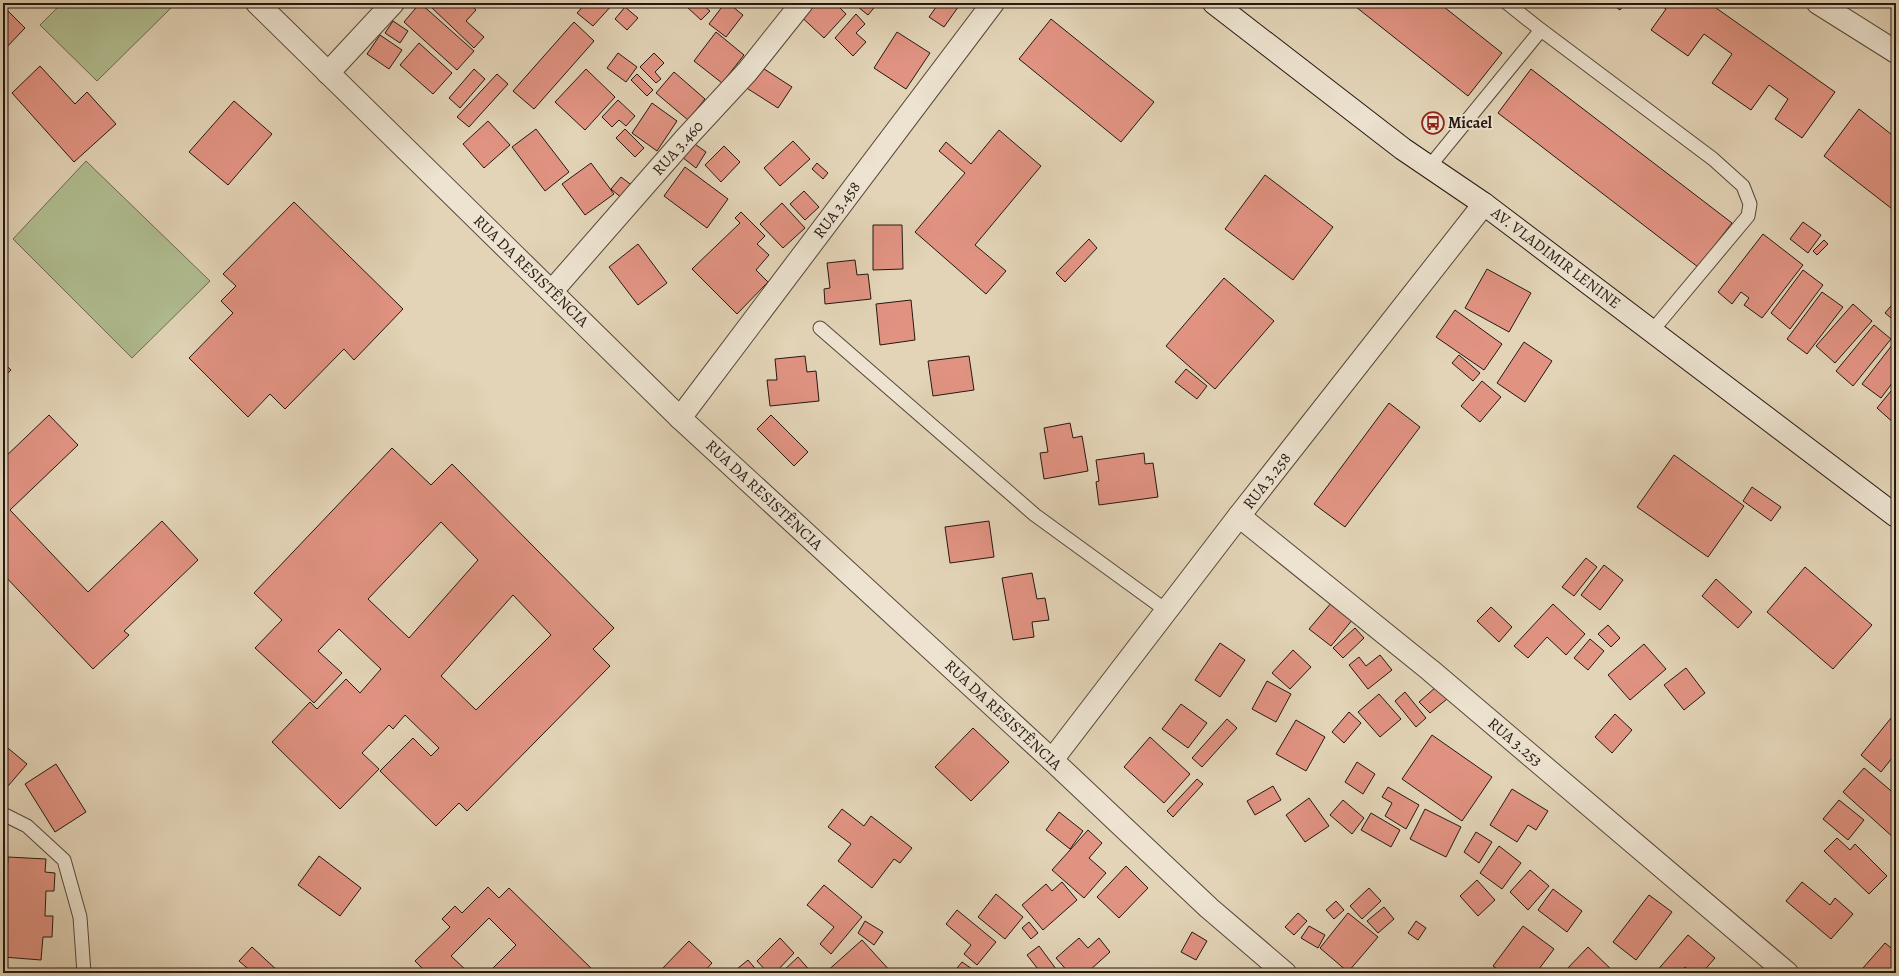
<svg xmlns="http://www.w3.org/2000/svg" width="1899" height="976" font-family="Alegreya,serif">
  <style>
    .green { fill: #b0bd90; stroke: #6a6a50 }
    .building { fill: #e19382; stroke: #251811; fill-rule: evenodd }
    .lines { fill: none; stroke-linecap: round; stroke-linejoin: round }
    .service-casing { stroke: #54473a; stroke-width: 15 }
    .minor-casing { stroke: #54473a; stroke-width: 24 }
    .secondary-casing { stroke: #251811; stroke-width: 24 }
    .service { stroke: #ede3d0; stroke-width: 13 }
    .minor { stroke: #ede3d0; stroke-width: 22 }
    .secondary { stroke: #ede3d0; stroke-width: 22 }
    .labels { text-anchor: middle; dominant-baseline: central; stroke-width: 4; stroke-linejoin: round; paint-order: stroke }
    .poi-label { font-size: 16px; font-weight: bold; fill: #251811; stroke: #ede3d0; text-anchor: start }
    .street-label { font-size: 16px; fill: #251811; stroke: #ede3d0 }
  </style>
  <rect width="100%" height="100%" fill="#e3d4b7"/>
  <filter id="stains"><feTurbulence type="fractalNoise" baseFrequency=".005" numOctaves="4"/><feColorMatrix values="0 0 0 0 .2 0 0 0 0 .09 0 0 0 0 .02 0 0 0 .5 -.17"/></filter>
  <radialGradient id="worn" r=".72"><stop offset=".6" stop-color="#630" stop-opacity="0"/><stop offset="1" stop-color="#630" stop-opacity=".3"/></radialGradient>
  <g class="green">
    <path d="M62,3H176L97,81L40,25Z"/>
    <path d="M86,161L210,281L132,358L13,239Z"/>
  </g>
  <g class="building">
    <path d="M420,3L474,51L457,70L404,22Z"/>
    <path d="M432,3H469L476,10L466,21L484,37L474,48L430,6Z"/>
    <path d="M586,3H612L613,4L593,26L577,13Z"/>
    <path d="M690,3H707L704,6L710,11L701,20L687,7Z"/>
    <path d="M725,3H728L743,15L726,37L709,24Z"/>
    <path d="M805,3H835L846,14L824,38L796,12Z"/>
    <path d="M853,3H878L868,15Z"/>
    <path d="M939,3H961L944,27L929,17Z"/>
    <path d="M1351,3H1439L1502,53L1468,96Z"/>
    <path d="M1610,3H1625L1620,10Z"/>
    <path d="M1658,3H1709L1835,92L1802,138L1775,119L1788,99L1769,85L1751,110L1712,83L1732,54L1704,34L1688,56L1651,30L1666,9Z"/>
    <path d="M3,6L25,28L3,51Z"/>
    <path d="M625,7L638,18L627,30L615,19Z"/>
    <path d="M856,14L865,24L856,33L866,42L853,56L835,38Z"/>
    <path d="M1051,19L1154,102L1121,142L1019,59Z"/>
    <path d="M393,21L408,31L400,43L385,33Z"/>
    <path d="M574,22L594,41L534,109L513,91Z"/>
    <path d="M716,32L744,55L722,83L694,61Z"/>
    <path d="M897,32L930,53L906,89L874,68Z"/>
    <path d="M380,35L402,50L389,69L367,54Z"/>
    <path d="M419,43L452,73L433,94L400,65Z"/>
    <path d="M618,53L637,67L626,82L607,68Z"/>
    <path d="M654,53L664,63L655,72L661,79L656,83L640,67Z"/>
    <path d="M758,65L792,87L778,108L745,87Z"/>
    <path d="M40,66L75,104L87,92L116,124L74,162L12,93Z"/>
    <path d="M474,69L485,79L460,108L449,98Z"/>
    <path d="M586,69L615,97L585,130L555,102Z"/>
    <path d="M1531,69L1732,223L1698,267L1498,113Z"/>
    <path d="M674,72L705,99L688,120L656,93Z"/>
    <path d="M497,74L508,84L469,127L457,117Z"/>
    <path d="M637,74L653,90L647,96L631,80Z"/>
    <path d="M618,100L635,116L626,126L619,120L612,127L602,117Z"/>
    <path d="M234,101L272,134L228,185L189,152Z"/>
    <path d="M652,103L677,121L657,151L632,133Z"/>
    <path d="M1859,109L1896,138V212L1824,156Z"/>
    <path d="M488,121L510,145L484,168L463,144Z"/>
    <path d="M536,129L569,172L545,191L512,147Z"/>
    <path d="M625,129L644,148L635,157L616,138Z"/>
    <path d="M999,130L1041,166L975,245L1006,271L986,294L915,232L965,173L939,151L946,142L971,164Z"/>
    <path d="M793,141L810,159L780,186L764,168Z"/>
    <path d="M692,142L706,152L696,168L682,157Z"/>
    <path d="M724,146L740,162L721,182L705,165Z"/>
    <path d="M591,163L614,194L585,215L562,184Z"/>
    <path d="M817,163L828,173L823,179L812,169Z"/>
    <path d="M685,167L728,199L707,228L664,196Z"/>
    <path d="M1265,175L1333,227L1293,280L1225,229Z"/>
    <path d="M621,177L634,187L624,200L611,189Z"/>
    <path d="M804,191L819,207L805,220L790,204Z"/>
    <path d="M294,202L403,309L354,360L344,349L285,409L270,394L248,417L189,358L233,313L221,301L236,286L223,274Z"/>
    <path d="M782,203L805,228L783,248L760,224Z"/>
    <path d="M741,212L765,236L757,244L769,255L756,270L768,282L737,314L692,269L740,223L735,218Z"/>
    <path d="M1803,222L1821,235L1808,253L1790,239Z"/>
    <path d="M873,225H902L903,269L873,270Z"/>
    <path d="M1763,234L1803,265L1762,318L1744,305L1749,298L1741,292L1732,304L1718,292Z"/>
    <path d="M1089,239L1097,248L1065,282L1056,273Z"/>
    <path d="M1824,240L1828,244L1817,255L1813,251Z"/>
    <path d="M638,244L667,283L638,305L609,267Z"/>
    <path d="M855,260L857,275L868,274L871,299L825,304L824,289L830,288L827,263Z"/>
    <path d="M1487,269L1531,293L1509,332L1465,308Z"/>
    <path d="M1803,270L1823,285L1790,329L1771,313Z"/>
    <path d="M1224,278L1274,321L1215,389L1166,346Z"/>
    <path d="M1822,292L1843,307L1807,354L1787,339Z"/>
    <path d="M911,300L915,340L880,345L876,304Z"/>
    <path d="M1896,300V322L1885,313Z"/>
    <path d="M1853,304L1872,321L1835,363L1816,346Z"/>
    <path d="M1455,310L1502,344L1484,370L1436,337Z"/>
    <path d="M1874,325L1891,339L1853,386L1836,371Z"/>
    <path d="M1896,340V378L1881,398L1862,384Z"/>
    <path d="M1524,342L1552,361L1525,402L1497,383Z"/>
    <path d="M1459,355L1480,373L1473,381L1452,363Z"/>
    <path d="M805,356L807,372L816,371L819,401L770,406L767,380H777L775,359Z"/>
    <path d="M969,356L974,390L933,396L928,361Z"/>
    <path d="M3,362L11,370L3,378Z"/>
    <path d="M1186,369L1207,386L1197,399L1175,382Z"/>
    <path d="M1482,381L1501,397L1480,422L1461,406Z"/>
    <path d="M1896,385V425L1877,408Z"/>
    <path d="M1389,403L1420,427L1345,527L1314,504Z"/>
    <path d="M49,415L78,445L10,510L88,592L162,521L198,560L124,631L129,635L93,669L3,574V459Z"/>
    <path d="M771,415L808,452L794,466L757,429Z"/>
    <path d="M1070,423L1073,438L1082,436L1088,471L1044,479L1040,453L1048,452L1044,428Z"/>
    <path d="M392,448L431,485L452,464L614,628L593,649L610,666L467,811L459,803L436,826L380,771L413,738L431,756L439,748L405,715L393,729L389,725L362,753L379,769L340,809L272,742L310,702L317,709L346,679L360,693L381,669L339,629L318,651L342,673L314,703L255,648L282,620L254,593ZM441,522L478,560L409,638L368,599ZM513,595L551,635L476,710L441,676Z"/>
    <path d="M1144,453L1145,464L1153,463L1158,497L1099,505L1096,482L1099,481L1096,460Z"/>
    <path d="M1674,455L1744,506L1708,557L1637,507Z"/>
    <path d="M1752,487L1781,507L1771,521L1743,501Z"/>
    <path d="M989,521L994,557L950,563L945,527Z"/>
    <path d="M1586,558L1597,567L1574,596L1562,587Z"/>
    <path d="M1604,565L1623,580L1600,610L1581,595Z"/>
    <path d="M1805,567L1872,625L1833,669L1767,612Z"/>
    <path d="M1032,573L1037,599L1045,598L1049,620L1032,622L1034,637L1013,640L1002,578Z"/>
    <path d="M1716,579L1752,612L1738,628L1702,596Z"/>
    <path d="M1332,602L1353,619L1331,646L1309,629Z"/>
    <path d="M1553,604L1585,634L1566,655L1547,637L1528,658L1514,646Z"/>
    <path d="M1491,607L1512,627L1499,642L1477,621Z"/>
    <path d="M1608,625L1620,638L1611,647L1598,634Z"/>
    <path d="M1355,628L1364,638L1343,658L1333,648Z"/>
    <path d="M1590,639L1604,651L1588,670L1574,658Z"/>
    <path d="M1220,643L1245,660L1220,697L1195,680Z"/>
    <path d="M1644,644L1666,669L1630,700L1608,675Z"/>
    <path d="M1293,650L1311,667L1290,689L1272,673Z"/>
    <path d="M1380,655L1392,670L1368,689L1349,665L1359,657L1366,666Z"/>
    <path d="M1686,668L1705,693L1684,710L1664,685Z"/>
    <path d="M1267,681L1291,694L1276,722L1252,709Z"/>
    <path d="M1436,687L1447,699L1430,713L1419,702Z"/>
    <path d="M1405,692L1426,718L1416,727L1395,701Z"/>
    <path d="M1379,694L1401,719L1380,737L1358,712Z"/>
    <path d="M1181,704L1207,723L1188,748L1162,729Z"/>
    <path d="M1349,712L1361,723L1344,743L1332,732Z"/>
    <path d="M1896,712V753L1881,772L1861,755Z"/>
    <path d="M1615,714L1632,730L1612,753L1595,737Z"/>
    <path d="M1227,719L1237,728L1202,767L1192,758Z"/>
    <path d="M1296,720L1325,737L1306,771L1276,754Z"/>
    <path d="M973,728L1009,762L971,801L935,767Z"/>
    <path d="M1432,735L1492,777L1462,821L1402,779Z"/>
    <path d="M1150,737L1190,774L1164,803L1124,767Z"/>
    <path d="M3,744L27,764L8,786L3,782Z"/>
    <path d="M1357,762L1375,774L1363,794L1345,782Z"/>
    <path d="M56,764L86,812L55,832L25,784Z"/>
    <path d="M1864,768L1896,795L1895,839L1843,792Z"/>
    <path d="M1197,779L1203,784L1173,817L1167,811Z"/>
    <path d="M1273,786L1281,800L1255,815L1247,801Z"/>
    <path d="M1388,787L1419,805L1406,829L1385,816L1392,803L1382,797Z"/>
    <path d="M1512,789L1548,811L1536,830L1528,825L1517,842L1490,825Z"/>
    <path d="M1309,798L1329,826L1305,842L1286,815Z"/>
    <path d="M1343,800L1364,818L1352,834L1330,815Z"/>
    <path d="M1839,800L1864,820L1848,840L1823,819Z"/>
    <path d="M842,809L864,826L871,816L912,848L900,863L894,859L872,888L838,861L851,844L828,827Z"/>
    <path d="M1425,809L1461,827L1446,857L1410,839Z"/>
    <path d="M1059,812L1083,831L1070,849L1046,830Z"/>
    <path d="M1371,813L1400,830L1391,847L1361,830Z"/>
    <path d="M1088,830L1102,843L1089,858L1106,873L1084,898L1052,870Z"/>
    <path d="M1476,832L1492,842L1479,863L1464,852Z"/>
    <path d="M1837,838L1850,850L1855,844L1887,876L1869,894L1824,851Z"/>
    <path d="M1499,846L1521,863L1502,889L1480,873Z"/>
    <path d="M319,856L361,888L340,916L298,885Z"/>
    <path d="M8,857L46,859L45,872L55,873L54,891H46L45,916H53L52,937H43L41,960L3,957Z"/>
    <path d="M1126,866L1148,888L1119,918L1097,897Z"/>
    <path d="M1530,870L1549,886L1528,910L1510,892Z"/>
    <path d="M1477,880L1495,900L1478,916L1460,896Z"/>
    <path d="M1062,882L1077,900L1043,930L1022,905L1046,884L1052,891Z"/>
    <path d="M1802,882L1830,905L1835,898L1853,914L1831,939L1786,901Z"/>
    <path d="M824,885L862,917L831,954L820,944L834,927L807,905Z"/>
    <path d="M488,887L499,898L509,888L596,973H545L542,970L540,973H488L516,945L489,918L451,956L469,973H427L415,961L450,927L442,919L455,906L462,913Z"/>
    <path d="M1369,888L1381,901L1362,919L1350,906Z"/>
    <path d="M1553,889L1582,911L1567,932L1538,910Z"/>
    <path d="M996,894L1023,917L1005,939L978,917Z"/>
    <path d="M1649,895L1672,912L1636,960L1613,942Z"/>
    <path d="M1336,901L1344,910L1334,919L1326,910Z"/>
    <path d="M1384,907L1394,919L1378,933L1367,921Z"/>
    <path d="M957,910L996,942L977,965L964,954L971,945L946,924Z"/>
    <path d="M1298,913L1307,921L1294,935L1285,927Z"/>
    <path d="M1348,913L1378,937L1348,972L1320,948Z"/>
    <path d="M865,921L883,932L874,945L858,933Z"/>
    <path d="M1416,921L1426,928L1418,940L1408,933Z"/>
    <path d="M1029,922L1038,933L1031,939L1022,928Z"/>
    <path d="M1309,926L1325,935L1318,948L1301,938Z"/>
    <path d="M1523,926L1554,949L1536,973H1503L1493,966Z"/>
    <path d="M1192,932L1207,941L1196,960L1181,952Z"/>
    <path d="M1688,935L1715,958L1702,973H1692L1685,967L1680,973H1655Z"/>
    <path d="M780,938L794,953L775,973H768L757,961Z"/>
    <path d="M1079,938L1088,948L1099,938L1110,952L1090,970L1092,973H1069L1056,958Z"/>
    <path d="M862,940L892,973H825Z"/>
    <path d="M689,941L712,963L703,973H663L660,971Z"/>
    <path d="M1885,943L1896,952V973H1868L1863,968Z"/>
    <path d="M1039,946L1059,973H1041L1027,955Z"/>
    <path d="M252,947L279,972L277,973H253L239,961Z"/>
    <path d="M1588,947L1615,973H1567L1565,971Z"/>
    <path d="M798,957L812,973H781Z"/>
    <path d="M748,960L759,973H732Z"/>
    <path d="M962,962L978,973H953Z"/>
  </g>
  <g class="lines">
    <g class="service-casing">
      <g id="service">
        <path d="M1507,3L1541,30L1713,159L1743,186L1750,204L1748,216L1652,331"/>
        <path d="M1429,167L1541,30"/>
        <path d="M820,328L1035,515L1167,611"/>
        <path d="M3,814L27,826L64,860L80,917L84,973"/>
      </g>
    </g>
    <g class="minor-casing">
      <g id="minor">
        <path d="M257,3L680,418L1052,760L1209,908L1285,973"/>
        <path d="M1818,3L1896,52"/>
        <path d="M328,73L393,3"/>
        <path d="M552,291L685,139L747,72L802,3"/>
        <path d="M680,418L993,3"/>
        <path d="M1239,516L1430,670L1787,973"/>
        <path d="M1052,760L1239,516L1484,204"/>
      </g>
    </g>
    <g class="secondary-casing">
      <path id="secondary" d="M1214,3L1403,149L1484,204L1896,516"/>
    </g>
    <use href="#service" class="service"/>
    <use href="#minor" class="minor"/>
    <use href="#secondary" class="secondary"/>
  </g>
  <defs>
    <g id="bus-ring" transform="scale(1.15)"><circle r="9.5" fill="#ede3d0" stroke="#8f2418" stroke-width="1.5"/><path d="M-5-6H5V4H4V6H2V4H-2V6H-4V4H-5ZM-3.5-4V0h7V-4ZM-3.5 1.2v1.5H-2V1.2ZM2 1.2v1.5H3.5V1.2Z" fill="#8f2418"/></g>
  </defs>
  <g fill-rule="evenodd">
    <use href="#bus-ring" x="1433" y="123"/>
  </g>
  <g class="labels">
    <g class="poi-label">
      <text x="1448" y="123">Micael</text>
    </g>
    <g class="street-label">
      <text transform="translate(678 148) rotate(-48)">RUA 3.460</text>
      <text transform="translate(837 210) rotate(-53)">RUA 3.458</text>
      <text transform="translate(1556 258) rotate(37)">AV. VLADIMIR LENINE</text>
      <text transform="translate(531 271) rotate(44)">RUA DA RESISTÊNCIA</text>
      <text transform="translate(1267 481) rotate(-52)">RUA 3.258</text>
      <text transform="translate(764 495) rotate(43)">RUA DA RESISTÊNCIA</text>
      <text transform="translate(1003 715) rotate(43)">RUA DA RESISTÊNCIA</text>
      <text transform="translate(1515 742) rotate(40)">RUA 3.253</text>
    </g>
  </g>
  <rect width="1899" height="976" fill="none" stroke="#e3d4b7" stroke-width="16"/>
  <rect x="4" y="4" width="1891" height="968" fill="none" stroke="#251811" stroke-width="2"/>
  <rect x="8" y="8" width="1883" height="960" fill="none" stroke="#251811"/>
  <rect width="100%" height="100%" filter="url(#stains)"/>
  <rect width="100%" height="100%" fill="url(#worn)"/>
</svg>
